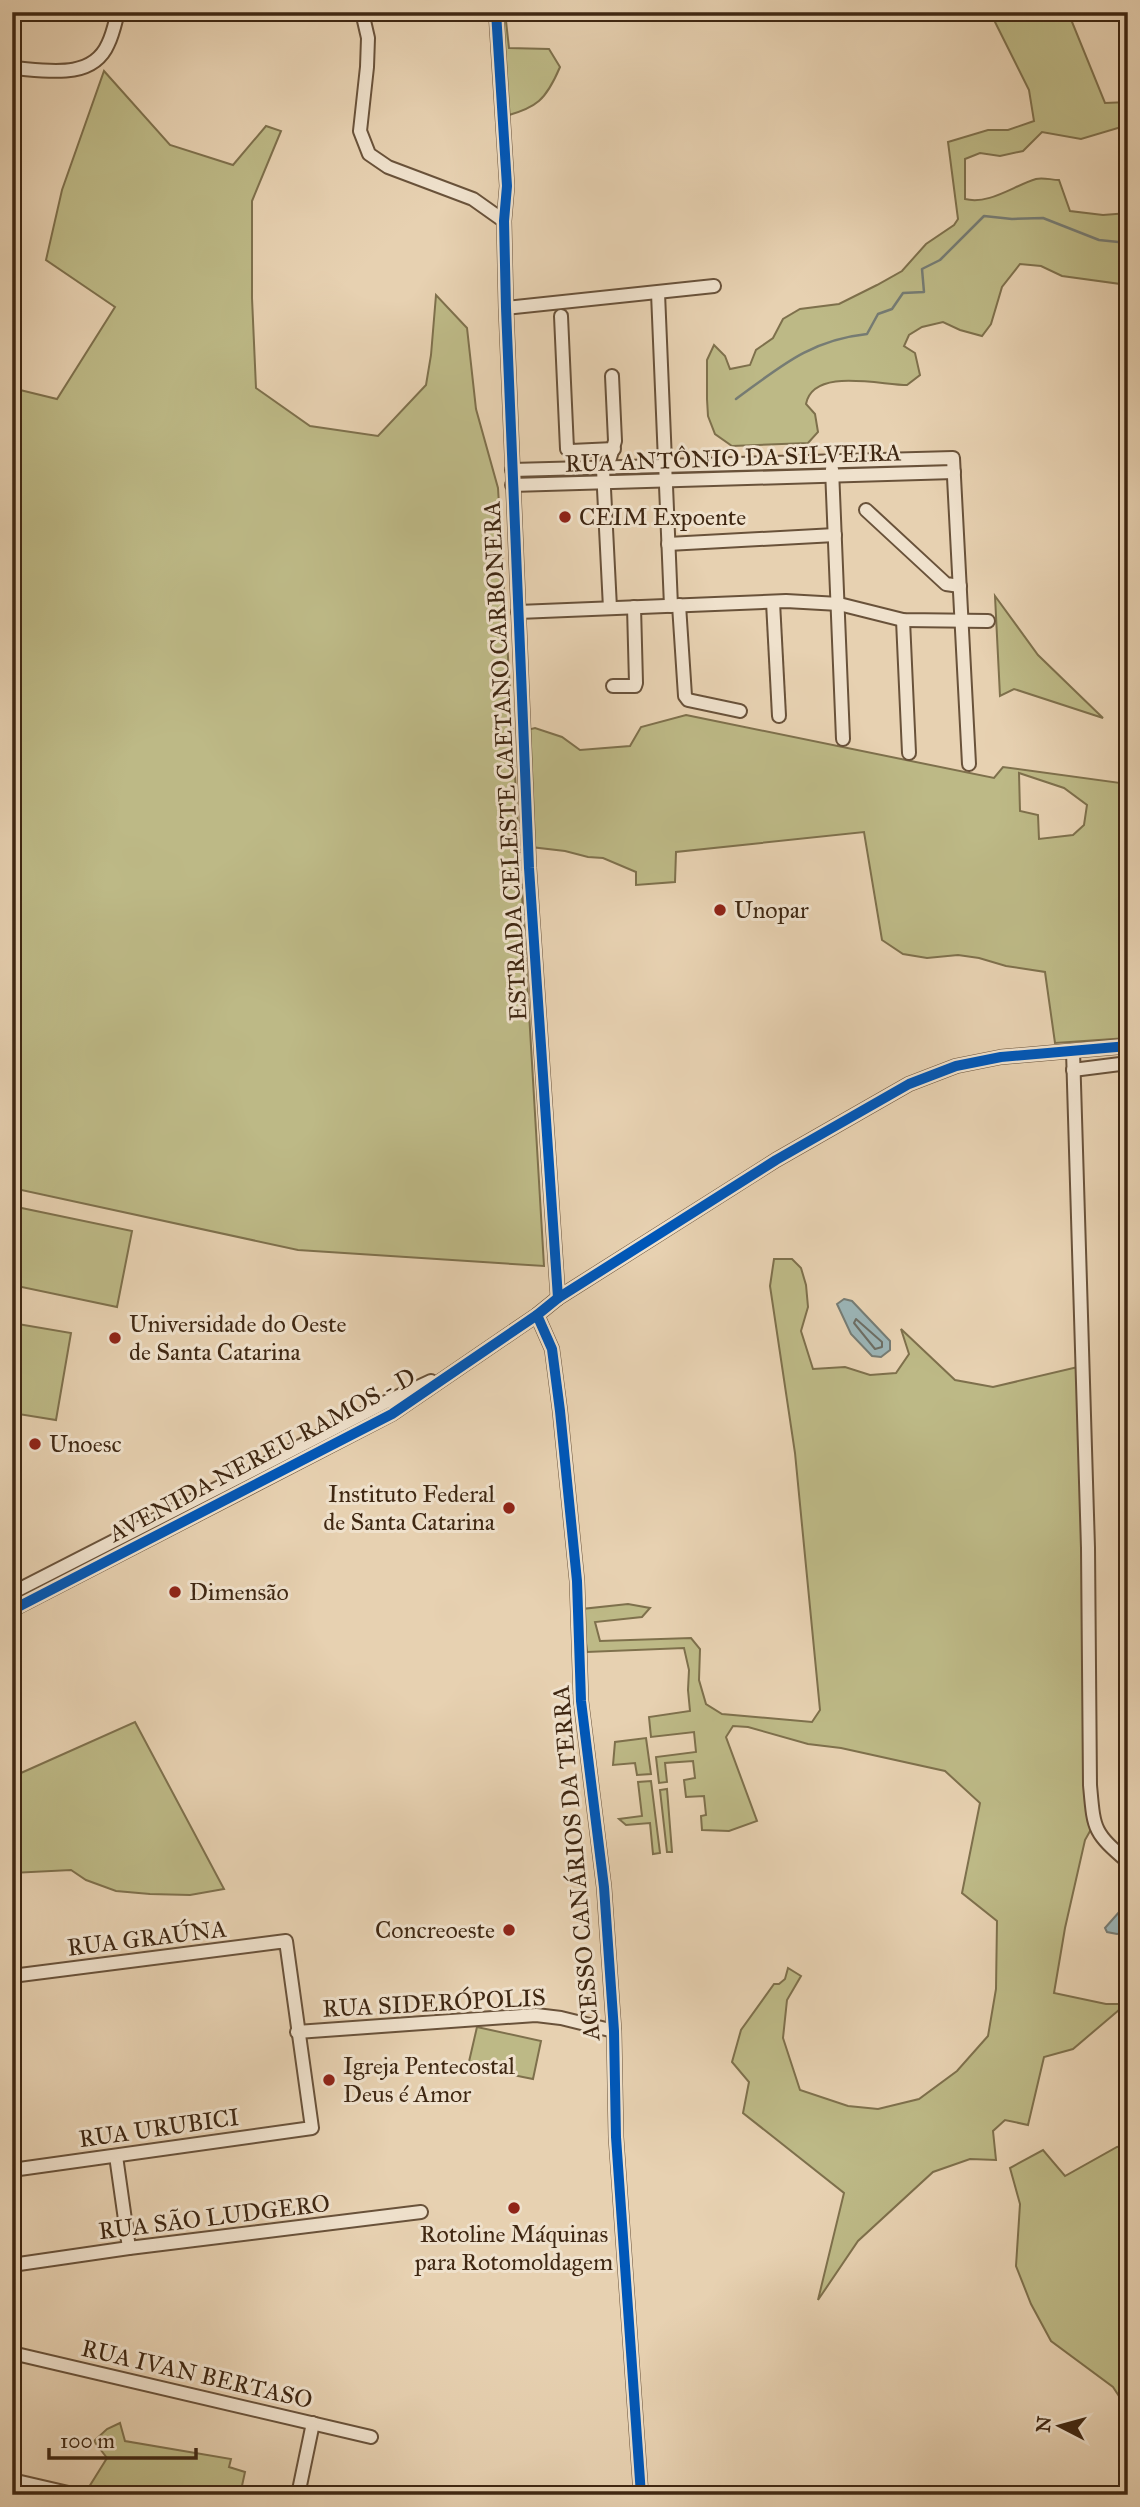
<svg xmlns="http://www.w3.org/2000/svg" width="1140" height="2507" font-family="'IM FELL Great Primer',serif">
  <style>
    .green { fill: #bdb986; stroke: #7e704c; stroke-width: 2; fill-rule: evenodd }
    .water { fill: #9bb4b6; stroke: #767c74; stroke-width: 2 }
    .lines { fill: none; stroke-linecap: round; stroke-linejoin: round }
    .shore { stroke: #6d6e64; stroke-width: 2 }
    .stream { stroke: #767c74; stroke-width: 2.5 }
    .minor-casing { stroke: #69523a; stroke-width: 16 }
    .minor { stroke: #efe1cc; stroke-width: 12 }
    .cycleway-casing { stroke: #efe1cc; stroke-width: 15 }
    .cycleway { stroke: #0057b8; stroke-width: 10 }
    .poi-dot { fill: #8f2418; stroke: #efe1cc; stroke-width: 2.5 }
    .labels { text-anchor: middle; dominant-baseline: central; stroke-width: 6; stroke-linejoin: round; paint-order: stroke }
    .street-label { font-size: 24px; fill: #3f2712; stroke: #efe1cc }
    .poi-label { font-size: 24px; fill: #3f2712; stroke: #efe1cc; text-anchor: start }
  </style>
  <rect width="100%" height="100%" fill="#e7d1b1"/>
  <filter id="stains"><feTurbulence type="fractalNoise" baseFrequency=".00286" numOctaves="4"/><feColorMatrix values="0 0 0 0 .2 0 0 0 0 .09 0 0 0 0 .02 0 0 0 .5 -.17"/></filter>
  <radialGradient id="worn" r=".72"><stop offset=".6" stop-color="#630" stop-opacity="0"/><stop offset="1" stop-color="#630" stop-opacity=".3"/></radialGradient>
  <g class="green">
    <path d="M496,12H505L509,48L549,49L560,67C546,100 537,108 502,117Z"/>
    <path d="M990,12H1068L1105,103L1128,102V125L1081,139L1042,132L1023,151L1000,156L980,153L965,159V199C989,205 1013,186 1036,179C1043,177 1051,180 1059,180L1070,211L1103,215L1128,213V285L1062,276L1041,266L1020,264L1002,287L991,324L982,336L960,330L943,322L922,327L909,335L904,346L915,353L920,375L907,385C880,385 813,367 806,404L815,414L818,432L808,443L732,446L715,434L708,416L707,399V360L714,345L725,356L730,369L750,365L756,350L773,338L783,319L800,309L839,304L877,285L902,271L926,244L954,225L958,219L948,142L988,130H1008L1034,121L1029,90Z"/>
    <path d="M104,71L170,145L233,165L266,126L281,131L252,201V298L256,388L310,426L378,436L426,385L431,355L436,295L467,328L476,409L498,488L544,1266L298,1250L12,1188V388L57,399L115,307L46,260L62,190Z"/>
    <path d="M995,596L1038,655L1103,718L1014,689L1000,696Z"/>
    <path d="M686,715L994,778L1003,767L1128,784V1038L1055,1043L1045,972L1006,966L979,958L958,955L927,958L903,954L882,940L864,832L676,852L675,882L636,885V872L603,858L588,857L565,851L531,847L527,730L535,728L562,737L580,750L630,746L641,727ZM1019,773L1064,788L1087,805L1084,825L1073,835L1039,839L1038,815L1020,811Z"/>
    <path d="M12,1206L132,1231L117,1307L12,1285Z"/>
    <path d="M774,1259H792L801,1268L806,1285L808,1307L801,1331L813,1369L845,1367L870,1375L896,1373L909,1354L901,1329L955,1380L993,1387L1082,1366L1094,1824L1085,1840L1065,1928L1054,1993L1106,2004H1126L1073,2049L1044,2057L1028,2125L1005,2120L993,2131L996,2160L970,2159L933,2172L858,2241L818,2300L844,2193L743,2113L749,2082L732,2062L741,2030L774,1984H779L785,1979L788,1968L801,1976L787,2000L783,2038L800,2090L848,2106L878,2109L919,2099L957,2071L988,2036L996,1989L997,1921L962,1893L980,1803L945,1771L841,1748L808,1744L748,1727L733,1726L726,1737L757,1821L729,1831L702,1830L701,1816L706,1815L704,1796L686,1797L684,1780L695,1778L693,1761L665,1763L667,1782L659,1783L656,1757L696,1752L694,1732L651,1737L649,1717L690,1711L688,1690L689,1670L684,1648L587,1652L582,1609L628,1604L650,1608L642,1617L595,1622L600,1641L691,1638L700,1649L699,1680L706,1704L722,1714L812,1722L820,1710L795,1453L770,1286Z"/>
    <path d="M12,1323L71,1333L56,1420L12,1413Z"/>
    <path d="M135,1722L224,1889L190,1895L150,1894L116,1891L86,1880L71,1870L12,1873V1777Z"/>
    <path d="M646,1738L651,1774L637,1775L635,1763L613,1765L615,1742Z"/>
    <path d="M651,1781L660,1853L653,1854L650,1823L626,1825L619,1819L642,1816L638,1782Z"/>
    <path d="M667,1789L672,1852H667L660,1790Z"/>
    <path d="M477,2027L541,2041L533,2079L468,2066Z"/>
    <path d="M1128,2145V2410L1113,2387L1051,2341L1031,2304L1016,2266L1020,2204L1010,2168L1043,2150L1065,2176L1117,2147Z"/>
    <path d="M120,2423L125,2441L231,2459L229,2467L245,2472L240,2495H115V2490L89,2487L107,2458L94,2441L107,2429Z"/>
  </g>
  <g class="water">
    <path d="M844,1299L852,1301L890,1341V1350L881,1357L872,1356L851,1334L837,1304Z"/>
    <path d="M1128,1902V1932L1117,1934L1107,1932L1105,1928Z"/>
  </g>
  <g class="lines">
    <path class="shore" d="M856,1319L882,1342V1347L875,1349L854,1323Z"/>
    <path class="stream" d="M736,399C780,367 810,340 867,334L878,314L892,309L903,293L924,292L922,269L940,260L984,216L1012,219L1043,218L1099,240L1128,243"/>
    <g class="minor-casing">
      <g id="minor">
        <path d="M362,12L368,38L367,67L360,131L369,154L388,167L473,199L504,221"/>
        <path d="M496,12L507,186L504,221L506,308L529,868L558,1298"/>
        <path d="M12,68C44,70 92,81 108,44C113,34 115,23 118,12"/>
        <path d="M658,293L671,606"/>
        <path d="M506,308L714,286"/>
        <path d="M561,316L567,449L571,451L614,449"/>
        <path d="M832,469L843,739"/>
        <path d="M512,470L953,458L969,764"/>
        <path d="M512,485L954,472"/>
        <path d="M866,510L946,584L960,586"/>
        <path d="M668,544L835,535"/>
        <path d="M773,602L779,716"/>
        <path d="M679,605L685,696L688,700L740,711"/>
        <path d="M610,608L603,469L610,458L615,441L612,376"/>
        <path d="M518,612L786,601L839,604L903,620L988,621"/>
        <path d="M903,620L909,753"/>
        <path d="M613,686H635L636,683L634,607"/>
        <path d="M1073,1051L1088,1548L1090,1785C1094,1830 1093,1832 1128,1862"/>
        <path d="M1073,1070L1128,1063"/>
        <path d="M537,1315L552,1349L560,1411L577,1581L581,1701L604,1887L614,2031L616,2137L641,2495"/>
        <path d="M12,1593L386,1402L431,1381"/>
        <path d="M12,1610L392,1414L537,1315L558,1298L776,1160L909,1084L956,1066L1001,1057L1128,1046"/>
        <path d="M12,1976L286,1941L312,2128L12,2170"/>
        <path d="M297,2032L536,2015L561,2018L614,2031"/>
        <path d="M116,2156L129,2248"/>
        <path d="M12,2265L129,2248L421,2212"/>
        <path d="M12,2353L371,2437"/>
        <path d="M12,2480L77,2495"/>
        <path d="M298,2495L313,2423"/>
      </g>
    </g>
    <use href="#minor" class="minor"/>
    <g class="cycleway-casing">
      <g id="cycleway">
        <path d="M496,12L507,186L504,221L506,308L529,868L558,1298"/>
        <path d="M537,1315L552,1349L560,1411L577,1581L581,1701L604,1887L614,2031L616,2137L641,2495"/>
        <path d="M12,1610L392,1414L537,1315L558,1298L776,1160L909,1084L956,1066L1001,1057L1128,1046"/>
      </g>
    </g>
    <use href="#cycleway" class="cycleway"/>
  </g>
  <g class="poi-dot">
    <circle cx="565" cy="517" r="7"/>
    <circle cx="720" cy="910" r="7"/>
    <circle cx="115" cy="1338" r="7"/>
    <circle cx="35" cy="1444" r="7"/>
    <circle cx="509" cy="1508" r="7"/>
    <circle cx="175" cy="1592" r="7"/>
    <circle cx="509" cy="1930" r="7"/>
    <circle cx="329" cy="2080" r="7"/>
    <circle cx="514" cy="2208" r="7"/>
  </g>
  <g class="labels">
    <g class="street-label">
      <text transform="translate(733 458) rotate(-2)">RUA ANTÔNIO DA SILVEIRA</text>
      <text transform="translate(505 761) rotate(-93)">ESTRADA CELESTE CAETANO CARBONERA</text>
      <text transform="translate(262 1455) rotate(-28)">AVENIDA NEREU RAMOS - D</text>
      <text transform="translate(576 1863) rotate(-95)">ACESSO CANÁRIOS DA TERRA</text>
      <text transform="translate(147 1938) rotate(-7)">RUA GRAÚNA</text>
      <text transform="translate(434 2003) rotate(-3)">RUA SIDERÓPOLIS</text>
      <text transform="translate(159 2128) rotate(-8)">RUA URUBICI</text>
      <text transform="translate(214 2217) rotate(-7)">RUA SÃO LUDGERO</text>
      <text transform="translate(197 2374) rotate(13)">RUA IVAN BERTASO</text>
    </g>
    <g class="poi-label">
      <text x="579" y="517">CEIM Expoente</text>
      <text x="734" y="910">Unopar</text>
      <text x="129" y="1324">Universidade do Oeste<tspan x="129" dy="28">de Santa Catarina</tspan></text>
      <text x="49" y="1444">Unoesc</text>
      <text x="495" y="1494" text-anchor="end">Instituto Federal<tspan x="495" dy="28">de Santa Catarina</tspan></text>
      <text x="189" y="1592">Dimensão</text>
      <text x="495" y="1930" text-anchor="end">Concreoeste</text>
      <text x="343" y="2066">Igreja Pentecostal<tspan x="343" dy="28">Deus é Amor</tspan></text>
      <text x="514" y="2234" text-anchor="middle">Rotoline Máquinas<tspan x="514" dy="28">para Rotomoldagem</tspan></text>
    </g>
  </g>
  <rect width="1140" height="2507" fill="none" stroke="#e7d1b1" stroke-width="42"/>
  <rect x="14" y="14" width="1112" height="2479" fill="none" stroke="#3f2712" stroke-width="3.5"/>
  <rect x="21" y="21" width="1098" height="2465" fill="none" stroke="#3f2712" stroke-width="2"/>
  <g transform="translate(1060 2426) rotate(276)" stroke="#efe1cc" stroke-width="5" paint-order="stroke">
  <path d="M0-5L12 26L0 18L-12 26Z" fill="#3f2712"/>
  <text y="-10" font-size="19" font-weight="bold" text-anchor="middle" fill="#3f2712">N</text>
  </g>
  <path d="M49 2448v10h147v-10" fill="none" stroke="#3f2712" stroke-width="3.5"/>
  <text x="60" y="2448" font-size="21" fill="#3f2712" stroke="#efe1cc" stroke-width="5" paint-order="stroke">100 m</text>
  <rect width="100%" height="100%" filter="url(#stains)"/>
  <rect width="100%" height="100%" fill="url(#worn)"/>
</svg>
